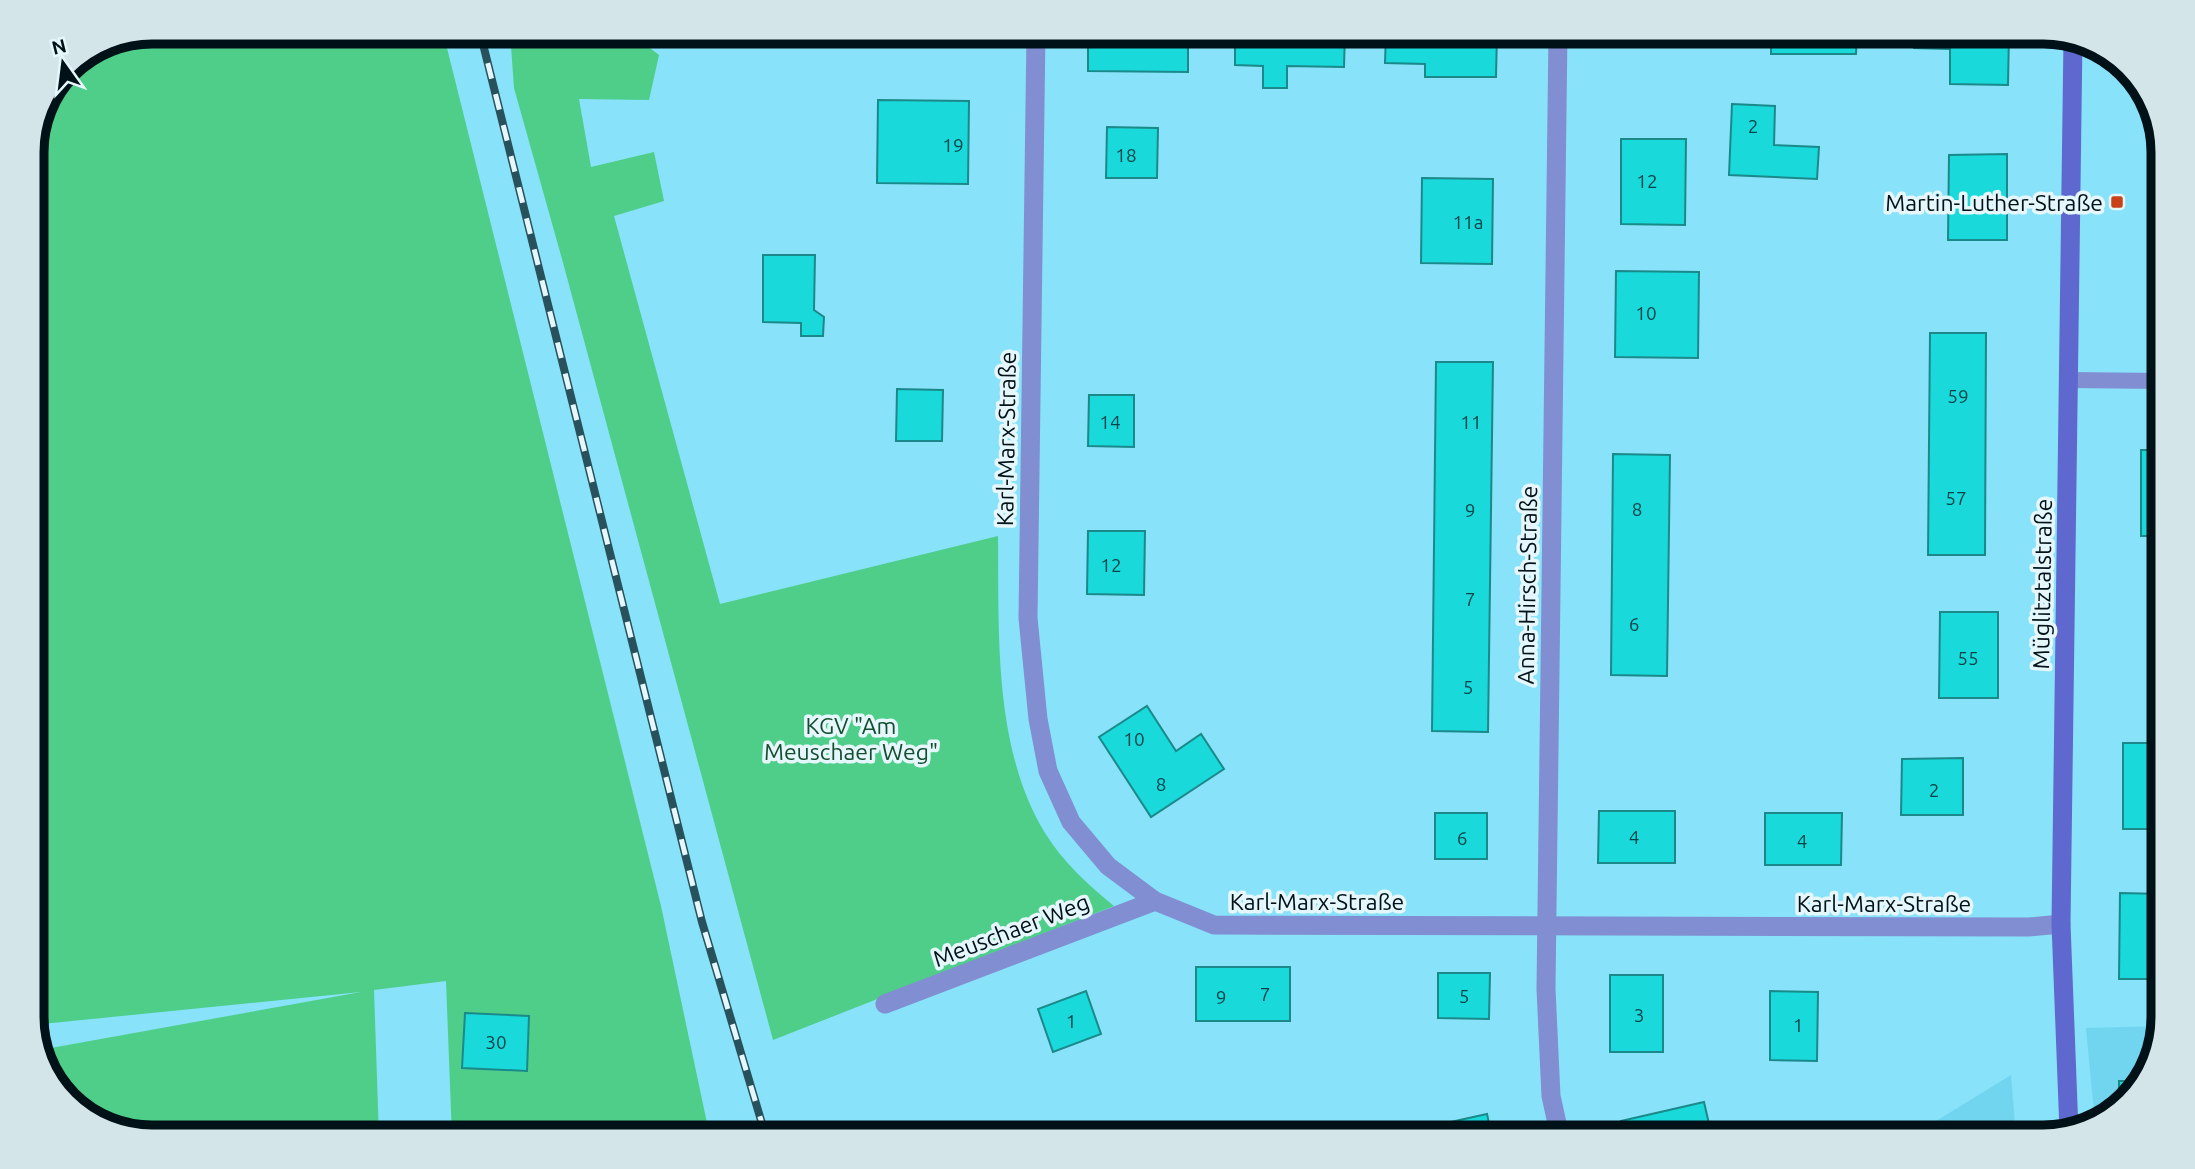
<svg xmlns="http://www.w3.org/2000/svg" width="2195" height="1169" font-family="Ubuntu,sans-serif">
  <style>
    .built { fill: #71d5ef }
    .green { fill: #4ece89 }
    .building { fill: #19d9db; stroke: #1b898a; stroke-width: 2 }
    .lines { fill: none; stroke-linecap: round; stroke-linejoin: round }
    .service { stroke: #828ed2; stroke-width: 16 }
    .minor { stroke: #828ed2; stroke-width: 19 }
    .secondary { stroke: #5e68ce; stroke-width: 19 }
    .rail-casing { stroke: #29515c; stroke-width: 8 }
    .rail { stroke: #e6f7fb; stroke-width: 5; stroke-dasharray: 16; stroke-linecap: butt }
    .poi-dot { fill: #c94117; stroke: #e6f7fb; stroke-width: 2.5 }
    .labels { text-anchor: middle; dominant-baseline: central; stroke-width: 7; stroke-linejoin: round; paint-order: stroke }
    .number-label { font-size: 19px; fill: #064449 }
    .poi-label { font-size: 23px; fill: #001218; stroke: #e6f7fb; text-anchor: end }
    .street-label { font-size: 23px; fill: #001218; stroke: #e6f7fb }
    .park-label { font-size: 23px; fill: #134e2f; stroke: #e6f7fb }
    .rim { fill: none; stroke: #001218; stroke-width: 9 }
  </style>
  <rect width="100%" height="100%" fill="#88e2f9"/>
  <g class="built">
    <path d="M2161,1026L2151,1071L2104,1121L2095,1123L2086,1028Z"/>
    <path d="M2011,1075L2016,1137H1910Z"/>
  </g>
  <g class="green">
    <path d="M152,32H443L661,906L710,1137H452L446,981L374,990L379,1137H152L98,1125L52,1084L40,1050L361,992L32,1025V144L67,66L106,41Z"/>
    <path d="M510,32H629L659,55L649,100L579,99L591,167L654,152L664,201L614,216L720,604L998,536C999,632 993,748 1045,833C1063,862 1088,885 1114,906L773,1040L562,259L514,88Z"/>
  </g>
  <g class="building">
    <path d="M1088,32H1188V72L1088,71Z"/>
    <path d="M1235,32H1345L1344,67L1287,66V88H1263V66L1235,65Z"/>
    <path d="M1386,32H1497L1496,77H1425V64L1385,63Z"/>
    <path d="M1771,32H1857L1856,54H1771Z"/>
    <path d="M1914,32H2009L2008,85L1950,84V49L1914,48Z"/>
    <path d="M878,100L969,101L968,184L877,183Z"/>
    <path d="M1732,104L1775,106L1774,145L1819,147L1817,179L1729,175Z"/>
    <path d="M1107,127L1158,128L1157,178H1106Z"/>
    <path d="M1621,139H1686L1685,225L1621,224Z"/>
    <path d="M2007,154V240H1948L1949,155Z"/>
    <path d="M1422,178L1493,179L1492,264L1421,263Z"/>
    <path d="M763,255H815L814,310L824,317L823,336H801V323L763,322Z"/>
    <path d="M1616,271L1699,272L1698,358L1615,357Z"/>
    <path d="M1930,333H1986L1985,555H1928Z"/>
    <path d="M1436,362H1493L1488,732L1432,731Z"/>
    <path d="M897,389L943,390L942,441H896Z"/>
    <path d="M1089,395H1134V447L1088,446Z"/>
    <rect x="2141" y="450" width="22" height="86"/>
    <path d="M1613,454L1670,455L1667,676L1611,675Z"/>
    <path d="M1088,531H1145L1144,595L1087,594Z"/>
    <path d="M1940,612H1998V698H1939Z"/>
    <path d="M1147,706L1176,751L1201,734L1224,769L1151,817L1099,737Z"/>
    <rect x="2123" y="743" width="40" height="86"/>
    <path d="M1963,758V815H1901L1902,759Z"/>
    <path d="M1599,811H1675V863H1598Z"/>
    <rect x="1435" y="813" width="52" height="46"/>
    <path d="M1765,813H1842L1841,865H1765Z"/>
    <path d="M2120,893L2163,894V979H2119Z"/>
    <rect x="1196" y="967" width="94" height="54"/>
    <path d="M1438,973H1490L1489,1019L1438,1018Z"/>
    <rect x="1610" y="975" width="53" height="77"/>
    <path d="M1086,991L1101,1034L1053,1052L1038,1009Z"/>
    <path d="M1770,991L1818,992L1817,1061L1770,1060Z"/>
    <path d="M465,1013L529,1016L527,1071L462,1068Z"/>
    <path d="M2119,1081H2141L2119,1105Z"/>
    <path d="M1704,1102L1712,1137H1625L1621,1121Z"/>
    <path d="M1487,1114L1492,1137H1440L1437,1125Z"/>
  </g>
  <g class="lines">
    <path class="service" d="M2069,380L2163,381"/>
    <g class="minor">
      <path d="M1036,32L1028,618L1038,719L1048,771L1071,822L1108,866L1155,901L1214,925L2029,927L2061,924"/>
      <path d="M1558,32L1546,989L1551,1096L1560,1137"/>
      <path d="M885,1004L1155,901"/>
    </g>
    <path class="secondary" d="M2069,1131L2061,924L2073,38"/>
    <g class="rail-casing">
      <path id="rail" d="M480,32L702,922L766,1137"/>
    </g>
    <use href="#rail" class="rail"/>
  </g>
  <rect class="poi-dot" x="2110" y="195" width="14" height="14" rx="3.5"/>
  <g class="labels">
    <g class="number-label">
      <text x="1753" y="126">2</text>
      <text x="953" y="145">19</text>
      <text x="1126" y="155">18</text>
      <text x="1647" y="181">12</text>
      <text x="1468" y="222">11a</text>
      <text x="1646" y="313">10</text>
      <text x="1958" y="396">59</text>
      <text x="1110" y="422">14</text>
      <text x="1471" y="422">11</text>
      <text x="1956" y="498">57</text>
      <text x="1637" y="509">8</text>
      <text x="1470" y="510">9</text>
      <text x="1111" y="565">12</text>
      <text x="1470" y="599">7</text>
      <text x="1634" y="624">6</text>
      <text x="1968" y="658">55</text>
      <text x="1468" y="687">5</text>
      <text x="1134" y="739">10</text>
      <text x="1161" y="784">8</text>
      <text x="1934" y="790">2</text>
      <text x="1634" y="837">4</text>
      <text x="1462" y="838">6</text>
      <text x="1802" y="841">4</text>
      <text x="1265" y="994">7</text>
      <text x="1464" y="996">5</text>
      <text x="1221" y="997">9</text>
      <text x="1639" y="1015">3</text>
      <text x="1071" y="1021">1</text>
      <text x="1798" y="1025">1</text>
      <text x="496" y="1042">30</text>
    </g>
    <g class="poi-label">
      <text x="2103" y="202">Martin-Luther-Straße</text>
    </g>
    <g class="street-label">
      <text transform="translate(1006 439) rotate(-89)">Karl-Marx-Straße</text>
      <text transform="translate(2042 584) rotate(-89)">Müglitztalstraße</text>
      <text transform="translate(1527 585) rotate(-89)">Anna-Hirsch-Straße</text>
      <text x="1317" y="901">Karl-Marx-Straße</text>
      <text x="1884" y="903">Karl-Marx-Straße</text>
      <text transform="translate(1011 930) rotate(-21)">Meuschaer Weg</text>
    </g>
    <g class="park-label">
      <text x="851" y="725">KGV "Am<tspan x="851" dy="26">Meuschaer Weg"</tspan></text>
    </g>
  </g>
  <path d="M0 0H2195V1169H0ZM152 44H2043A108 108 0 0 1 2151 152V1017A108 108 0 0 1 2043 1125H152A108 108 0 0 1 44 1017V152A108 108 0 0 1 152 44Z" fill="#d4e5e9" fill-rule="evenodd"/>
  <path class="rim" d="M152 44H2043A108 108 0 0 1 2151 152V1017A108 108 0 0 1 2043 1125H152A108 108 0 0 1 44 1017V152A108 108 0 0 1 152 44Z"/>
  <g transform="translate(63 63) rotate(346)" stroke="#e6f7fb" stroke-width="5" paint-order="stroke">
  <path d="M0-5L12 26L0 18L-12 26Z" fill="#001218"/>
  <text y="-10" font-size="19" font-weight="bold" text-anchor="middle" fill="#001218">N</text>
  </g>
</svg>
